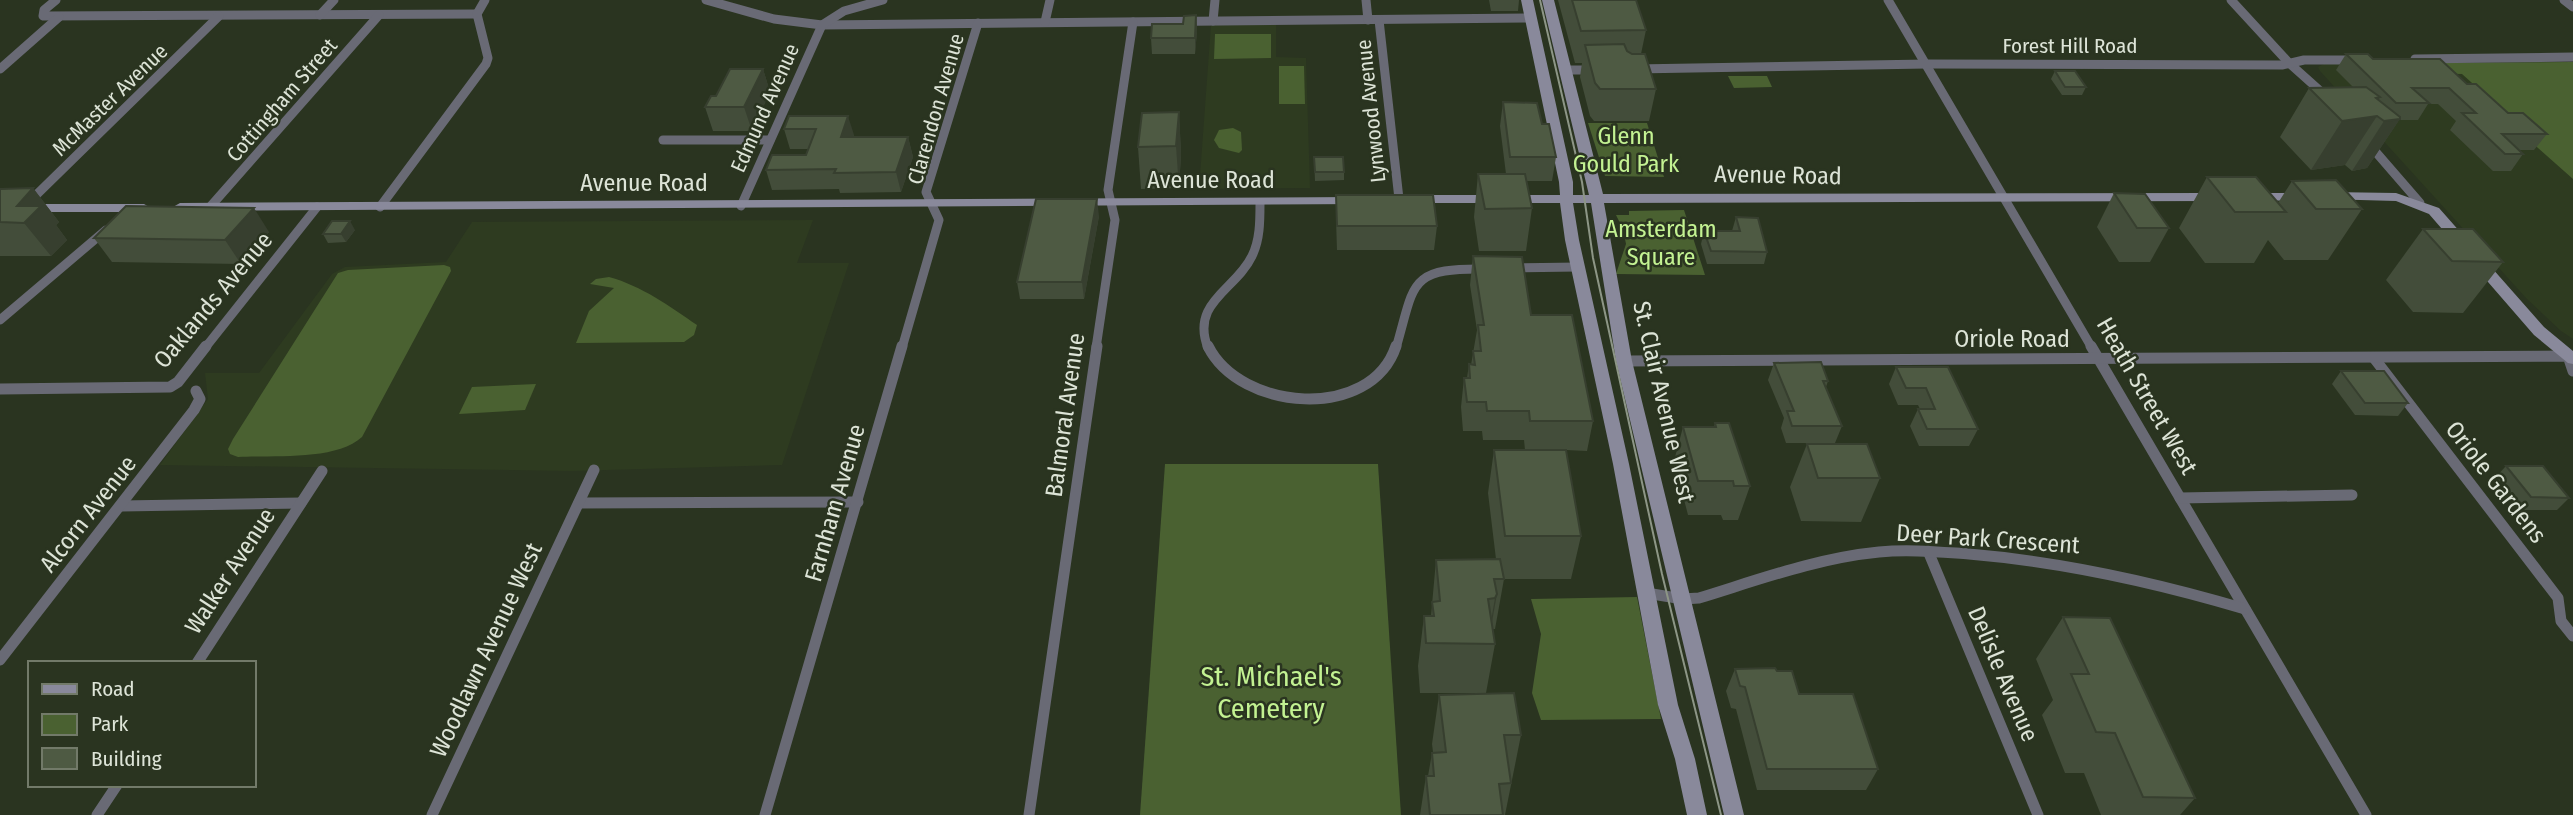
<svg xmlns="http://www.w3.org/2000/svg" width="2573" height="815" font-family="'Fira Sans Condensed',sans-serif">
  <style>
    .built { fill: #2e3b20 }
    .green { fill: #4a6131 }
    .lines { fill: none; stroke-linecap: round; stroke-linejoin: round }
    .street-far1 { stroke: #696a75; stroke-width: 9 }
    .street { stroke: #696a75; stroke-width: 11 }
    .secondary { fill: #89899b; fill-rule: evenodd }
    .tram { stroke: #8d9686; stroke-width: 2 }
    .wall { fill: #434d3a }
    .shaded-wall { fill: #373f2f }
    .building { fill: #4e5a43; stroke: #373f2f; stroke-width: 2 }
    .labels { text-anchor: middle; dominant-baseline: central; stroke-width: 5; stroke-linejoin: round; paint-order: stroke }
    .far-street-label { font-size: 21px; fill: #dde4d7; stroke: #2a3420 }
    .park-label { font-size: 24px; fill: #c3f292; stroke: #2a3420 }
    .street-label { font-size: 24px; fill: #dde4d7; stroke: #2a3420 }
    .near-park-label { font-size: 28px; fill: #c3f292; stroke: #2a3420 }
  </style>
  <rect width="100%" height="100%" fill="#2a3420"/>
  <g class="built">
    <path d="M1276,24V57L1306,58L1310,188L1199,189L1211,25Z"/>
    <path d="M2324,64L2573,65V339L2561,331L2527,299L2320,71L2318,67Z"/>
    <path d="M813,220L797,263H849L782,465L572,471L160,465L208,399L205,373H259L332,274L345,267L446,262L472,222Z"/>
  </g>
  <g class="green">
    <path d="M1215,34H1271V58L1214,59Z"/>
    <path d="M2573,62V179L2496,111L2499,107L2462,74L2424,73L2411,63Z"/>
    <path d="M1279,66H1304L1305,104H1279Z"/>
    <path d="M1728,76H1767L1772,87L1734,88Z"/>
    <path d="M1588,123H1647L1664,177L1605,176Z"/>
    <path d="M1233,128L1241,132L1242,150L1239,153L1219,148L1214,140L1219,130Z"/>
    <path d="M1684,210L1705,275L1616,274L1626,244L1623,229L1616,215H1629V211Z"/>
    <path d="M444,265L450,267L451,271L362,437C336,461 273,455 238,457L230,454L228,449L233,439L338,273L348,270Z"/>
    <path d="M609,277C642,286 669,306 697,325L694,335L684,342L576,343L589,311L614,288L590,284L596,279Z"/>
    <path d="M536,384L525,410L459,414L472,387Z"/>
    <path d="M1165,464H1378L1401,815H1140Z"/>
    <path d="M1637,597L1661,719L1541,720L1532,693L1541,634L1531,599Z"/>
  </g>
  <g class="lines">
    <g class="street-far1">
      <path d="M56,0L44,10L43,16L477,14"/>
      <path d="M706,0L774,19L822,25L1531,18"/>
      <path d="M1366,0L1368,20"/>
      <path d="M1888,0L2092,348"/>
      <path d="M2231,0L2289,63L2327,97"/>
      <path d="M2564,0L2573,7"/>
      <path d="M320,15L334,0"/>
      <path d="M1379,20L1399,199"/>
      <path d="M1213,21L1215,0"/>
      <path d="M1045,22L1050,0"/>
      <path d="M2415,59L2573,57"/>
      <path d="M0,69L59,17"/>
      <path d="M1635,69L1927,64L2282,65L2304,60H2357"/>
      <path d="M1567,70H1595"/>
      <path d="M663,140H770"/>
      <path d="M2368,143L2420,203"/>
      <path d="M29,202L219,16"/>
      <path d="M741,206L822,25L844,11L883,0"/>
      <path d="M210,207L379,15"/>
      <path d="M380,207L486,64L488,58L477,14L485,0"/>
      <path d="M1510,268L1578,267"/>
      <path d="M0,320L106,230"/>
      <path d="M205,348L317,207"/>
      <path d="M902,348L939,220L926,192L978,23"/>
      <path d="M1096,348L1115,220L1108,190L1133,22"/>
      <path d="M1208,348C1190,302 1236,290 1252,256C1260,240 1260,221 1260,203"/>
      <path d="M1396,348C1415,284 1407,268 1484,269"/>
    </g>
    <g class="street">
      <path d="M1208,346C1240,411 1371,422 1396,346"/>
      <path d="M2091,346L2366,815"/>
      <path d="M2374,358L2558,598L2561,621L2573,636"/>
      <path d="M1624,361L2568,356L2573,371"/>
      <path d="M0,389L170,387L178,382L206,346"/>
      <path d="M2180,498L2352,495"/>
      <path d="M579,503L858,502"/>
      <path d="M122,506L301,503"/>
      <path d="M1928,551L2038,815"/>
      <path d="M1646,593L1683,599L1699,598C1758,580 1817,558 1879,552C1909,549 1939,552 1969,554C2064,562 2154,582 2245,609"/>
      <path d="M0,660L194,410L200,399L196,391"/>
      <path d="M197,663L322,471"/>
      <path d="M97,815L117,785"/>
      <path d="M432,815L594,470"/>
      <path d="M765,815L902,346"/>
      <path d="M1029,815L1097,346"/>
    </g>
    <g class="secondary">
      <path d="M1521,0H1533L1573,182V195H1589L1542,0H1554L1603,194L2215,193L2222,197L2215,201L1604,203L1632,361L1744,815H1724L1616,361L1591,203H1573L1579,240L1629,464L1678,705L1695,759L1707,815H1687L1675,759L1658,705L1613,464L1565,240L1560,203H1412L1405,199L1412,195H1560L1559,182Z"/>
      <path d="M2329,192L2396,193L2439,208L2544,327L2573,351V364L2568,363L2534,335L2429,214L2396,201L2324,199L2322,196Z"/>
      <path d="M2252,193H2303L2310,197L2303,201L2247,200V194Z"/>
      <path d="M1358,197L1365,201L1363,204L180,211L173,207L180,203Z"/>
      <path d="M0,204H144L151,208L144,212H0Z"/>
    </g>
    <path class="tram" d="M1540,0L1582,182L1593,258L1662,574L1721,815"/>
  </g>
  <g class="wall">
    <path d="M1489,0H1519L1518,11H1491Z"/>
    <path d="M1558,0H1636L1646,30L1641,54L1656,89L1649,121H1594L1590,116L1580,77L1582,63H1575Z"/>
    <path d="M1196,15L1197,31L1195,54H1152L1151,38L1183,24Z"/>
    <path d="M2346,54L2373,59L2467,84L2508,113L2547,134L2534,150H2519L2523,154L2511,171H2493L2450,130L2456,121L2438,104H2428L2418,120H2399L2367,168L2352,171L2345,165L2311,170L2280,137L2309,88L2353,87L2336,70Z"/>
    <path d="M763,69L770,92L752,131H713L705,107L716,96Z"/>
    <path d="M2055,71L2086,87L2082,95H2062L2051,79Z"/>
    <path d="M1503,102L1542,124L1556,157L1552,181H1526L1532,208L1526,251H1479L1474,217L1478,174H1506L1500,126Z"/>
    <path d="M1179,112L1181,154L1179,188L1141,189L1138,147Z"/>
    <path d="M789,116L854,135L853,137H908L913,157L901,192L840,193L839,189L772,190L766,170L806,155L809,149H790L784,129Z"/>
    <path d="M1314,157L1344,172V180L1315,181Z"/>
    <path d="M2207,177L2278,203L2292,181L2362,209L2328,260H2284L2268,240L2254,263H2205L2179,228Z"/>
    <path d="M33,188L59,222L56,225L67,240L51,256H0V189Z"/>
    <path d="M2114,193L2169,228L2150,262H2119L2097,227Z"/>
    <path d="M1336,195L1437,226L1434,250H1337L1336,219Z"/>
    <path d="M1099,216L1084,299H1020L1017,282Z"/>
    <path d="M1736,217L1767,252L1764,264H1707L1701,244L1704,231H1732Z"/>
    <path d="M2423,229L2503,262L2463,313L2413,312L2386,280Z"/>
    <path d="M355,230L346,242L328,243L323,234Z"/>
    <path d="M269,232L241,264L112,262L94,238Z"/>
    <path d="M1473,256L1531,315L1593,421L1587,451L1566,450L1581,536L1571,579H1504L1495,629H1492L1495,644L1486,693H1420L1418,666L1424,616H1431L1436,560L1496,559L1488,493L1494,450H1525L1524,440H1483L1482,431H1463L1461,407L1464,378H1467L1469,364L1471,365L1477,330L1470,285Z"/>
    <path d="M1774,363L1828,381L1826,387L1842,426L1835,443H1786L1781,428L1784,418L1768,380Z"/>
    <path d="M1896,367H1948L1978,429L1969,446H1919L1910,426L1918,409H1920L1918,405H1898L1889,384Z"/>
    <path d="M2341,371L2408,403L2398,416L2355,415L2332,384Z"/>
    <path d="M1715,423L1750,486L1738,520H1723L1721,515H1688L1674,461L1683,427H1714Z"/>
    <path d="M1807,444L1880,478L1861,522L1801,521L1790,487Z"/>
    <path d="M2506,466L2569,498L2557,510H2519L2494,479Z"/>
    <path d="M2063,617L2195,798L2180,815H2101L2084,773H2065L2042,715L2053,700L2036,659Z"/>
    <path d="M1735,669L1777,671L1799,694L1878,769L1866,790H1757L1736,709L1731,708L1726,691Z"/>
    <path d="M1439,695L1521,735L1505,815H1420L1426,776H1428L1432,753L1433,752L1432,744Z"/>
  </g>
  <g class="shaded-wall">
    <path d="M1196,15L1197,31L1195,54V38Z"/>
    <path d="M763,69L770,92L752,131L744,107Z"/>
    <path d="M2380,97L2367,117L2377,116L2345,165L2311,170L2342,121Z"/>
    <path d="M1179,112L1181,154L1179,188L1176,146Z"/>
    <path d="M848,116L854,135L846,157L841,137Z"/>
    <path d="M2400,119L2367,168L2352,171L2384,121Z"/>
    <path d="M908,137L913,157L901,192L896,172Z"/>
    <path d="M33,188L59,222L56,225L67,240L51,256L24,223L17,206Z"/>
    <path d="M1097,199L1099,216L1084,299L1082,282Z"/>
    <path d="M254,208L269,232L241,264L225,240Z"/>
    <path d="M350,221L355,230L346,242L341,234Z"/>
    <path d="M1497,594L1488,644H1487L1495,598Z"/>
  </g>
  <g class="building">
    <path d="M1572,0H1636L1646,30L1581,31Z"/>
    <path d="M1196,15L1195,38H1151L1152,24H1183L1184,16Z"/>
    <path d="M1624,44L1627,51L1632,54H1645L1656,89H1600L1595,83L1585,45Z"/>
    <path d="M2346,54H2368L2373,59H2440L2467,84H2476L2508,113H2523L2547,134H2502L2523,154H2505L2462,113H2476L2449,88H2412L2429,103H2396Z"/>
    <path d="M730,69H763L744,107H705L711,96H716Z"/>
    <path d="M2055,71H2075L2086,87H2065Z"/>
    <path d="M2366,87L2380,97L2376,98L2400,117V119L2384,121L2377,116L2342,121L2309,88Z"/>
    <path d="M1503,102L1537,103L1542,124H1549L1556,157H1510Z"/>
    <path d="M1179,112L1176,146L1138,147L1142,113Z"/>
    <path d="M789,116H848L841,137H908L896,172L834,173L836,169L766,170L772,155H806L816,129H784Z"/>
    <path d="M1314,157H1343L1344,172H1315Z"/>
    <path d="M1478,174H1525L1532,208L1485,209Z"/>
    <path d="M2207,177H2256L2286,212H2235Z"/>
    <path d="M2336,180L2362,209H2316L2292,181Z"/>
    <path d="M33,188L17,206H41L24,223L0,222V189Z"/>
    <path d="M2114,193L2145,194L2169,228H2137Z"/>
    <path d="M1336,195H1433L1437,226H1337Z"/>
    <path d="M1036,199H1097L1082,282H1017Z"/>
    <path d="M126,206L254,208L225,240L94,238Z"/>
    <path d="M1736,217L1758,218L1767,252L1711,251L1704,231H1711L1713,228L1718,231H1740Z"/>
    <path d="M332,221H350L341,234H323Z"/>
    <path d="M2423,229H2473L2503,262L2452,261Z"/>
    <path d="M1473,256L1522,257L1531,315H1572L1593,421H1530L1529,411H1487L1486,402H1467L1464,378H1470L1469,364L1475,365L1473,351H1481L1478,325H1484Z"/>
    <path d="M1821,362L1828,381H1823L1842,426H1792L1787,411H1794L1774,363Z"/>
    <path d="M1896,367H1948L1978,429H1927L1918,409H1935L1926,388H1906Z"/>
    <path d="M2341,371H2384L2408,403H2365Z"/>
    <path d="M1715,423H1729L1750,486H1734L1733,481H1698L1683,427H1716Z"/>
    <path d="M1807,444H1867L1880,478H1818Z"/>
    <path d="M1494,450H1566L1581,536H1505Z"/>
    <path d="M2506,466H2543L2569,498L2531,497Z"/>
    <path d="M1500,559L1504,579H1494L1497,594L1495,598L1488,599L1495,644L1426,643L1424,616H1434L1432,602L1440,601L1436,560Z"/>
    <path d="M2063,617L2110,618L2195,798L2143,797L2115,733L2096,732L2071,674H2089Z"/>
    <path d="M1775,668L1777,671H1792L1799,694H1853L1878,769H1767L1745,687L1740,686L1735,669Z"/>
    <path d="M1514,693L1521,735H1504L1511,783L1499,784L1503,815H1430L1426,776H1434L1432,753L1446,752L1439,695Z"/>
  </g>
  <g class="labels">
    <g class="far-street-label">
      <text x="2070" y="46">Forest Hill Road</text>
      <text transform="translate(110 100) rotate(-44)">McMaster Avenue</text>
      <text transform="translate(282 100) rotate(-49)">Cottingham Street</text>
      <text transform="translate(765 108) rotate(-66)">Edmund Avenue</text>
      <text transform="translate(936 109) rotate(-74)">Clarendon Avenue</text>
      <text transform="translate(1371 111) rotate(-96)">Lynwood Avenue</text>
    </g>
    <g class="park-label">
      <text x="1626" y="136">Glenn<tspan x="1626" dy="28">Gould Park</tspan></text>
      <text x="1661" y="229">Amsterdam<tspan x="1661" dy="28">Square</tspan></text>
    </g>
    <g class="street-label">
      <text transform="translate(1778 175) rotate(1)">Avenue Road</text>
      <text x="1211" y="180">Avenue Road</text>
      <text x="644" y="183">Avenue Road</text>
      <text transform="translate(213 300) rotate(-50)">Oaklands Avenue</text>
      <text x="2012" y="339">Oriole Road</text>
      <text transform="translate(2147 396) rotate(60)">Heath Street West</text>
      <text transform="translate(1664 402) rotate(77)">St. Clair Avenue West</text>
      <text transform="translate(1065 415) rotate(-82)">Balmoral Avenue</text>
      <text transform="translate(2496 482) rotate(52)">Oriole Gardens</text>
      <text transform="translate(835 503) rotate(-74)">Farnham Avenue</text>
      <text transform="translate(88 514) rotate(-52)">Alcorn Avenue</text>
      <text transform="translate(1988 539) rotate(4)">Deer Park Crescent</text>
      <text transform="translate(230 571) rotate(-57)">Walker Avenue</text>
      <text transform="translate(486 650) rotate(-65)">Woodlawn Avenue West</text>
      <text transform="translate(2003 674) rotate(67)">Delisle Avenue</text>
    </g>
    <g class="near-park-label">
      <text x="1271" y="676">St. Michael's<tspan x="1271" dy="32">Cemetery</tspan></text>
    </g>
  </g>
  <rect x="28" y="661" width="228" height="126" fill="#2a3420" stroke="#727a69" stroke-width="2"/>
  <rect x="42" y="684" width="35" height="10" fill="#89899b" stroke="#727a69" stroke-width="2"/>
  <text x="91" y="696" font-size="21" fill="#dde4d7">Road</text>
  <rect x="42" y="714" width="35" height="21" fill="#4a6131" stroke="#727a69" stroke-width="2"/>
  <text x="91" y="731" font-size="21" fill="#dde4d7">Park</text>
  <rect x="42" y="748" width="35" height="21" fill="#4e5a43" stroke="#727a69" stroke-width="2"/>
  <text x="91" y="766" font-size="21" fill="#dde4d7">Building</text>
</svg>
